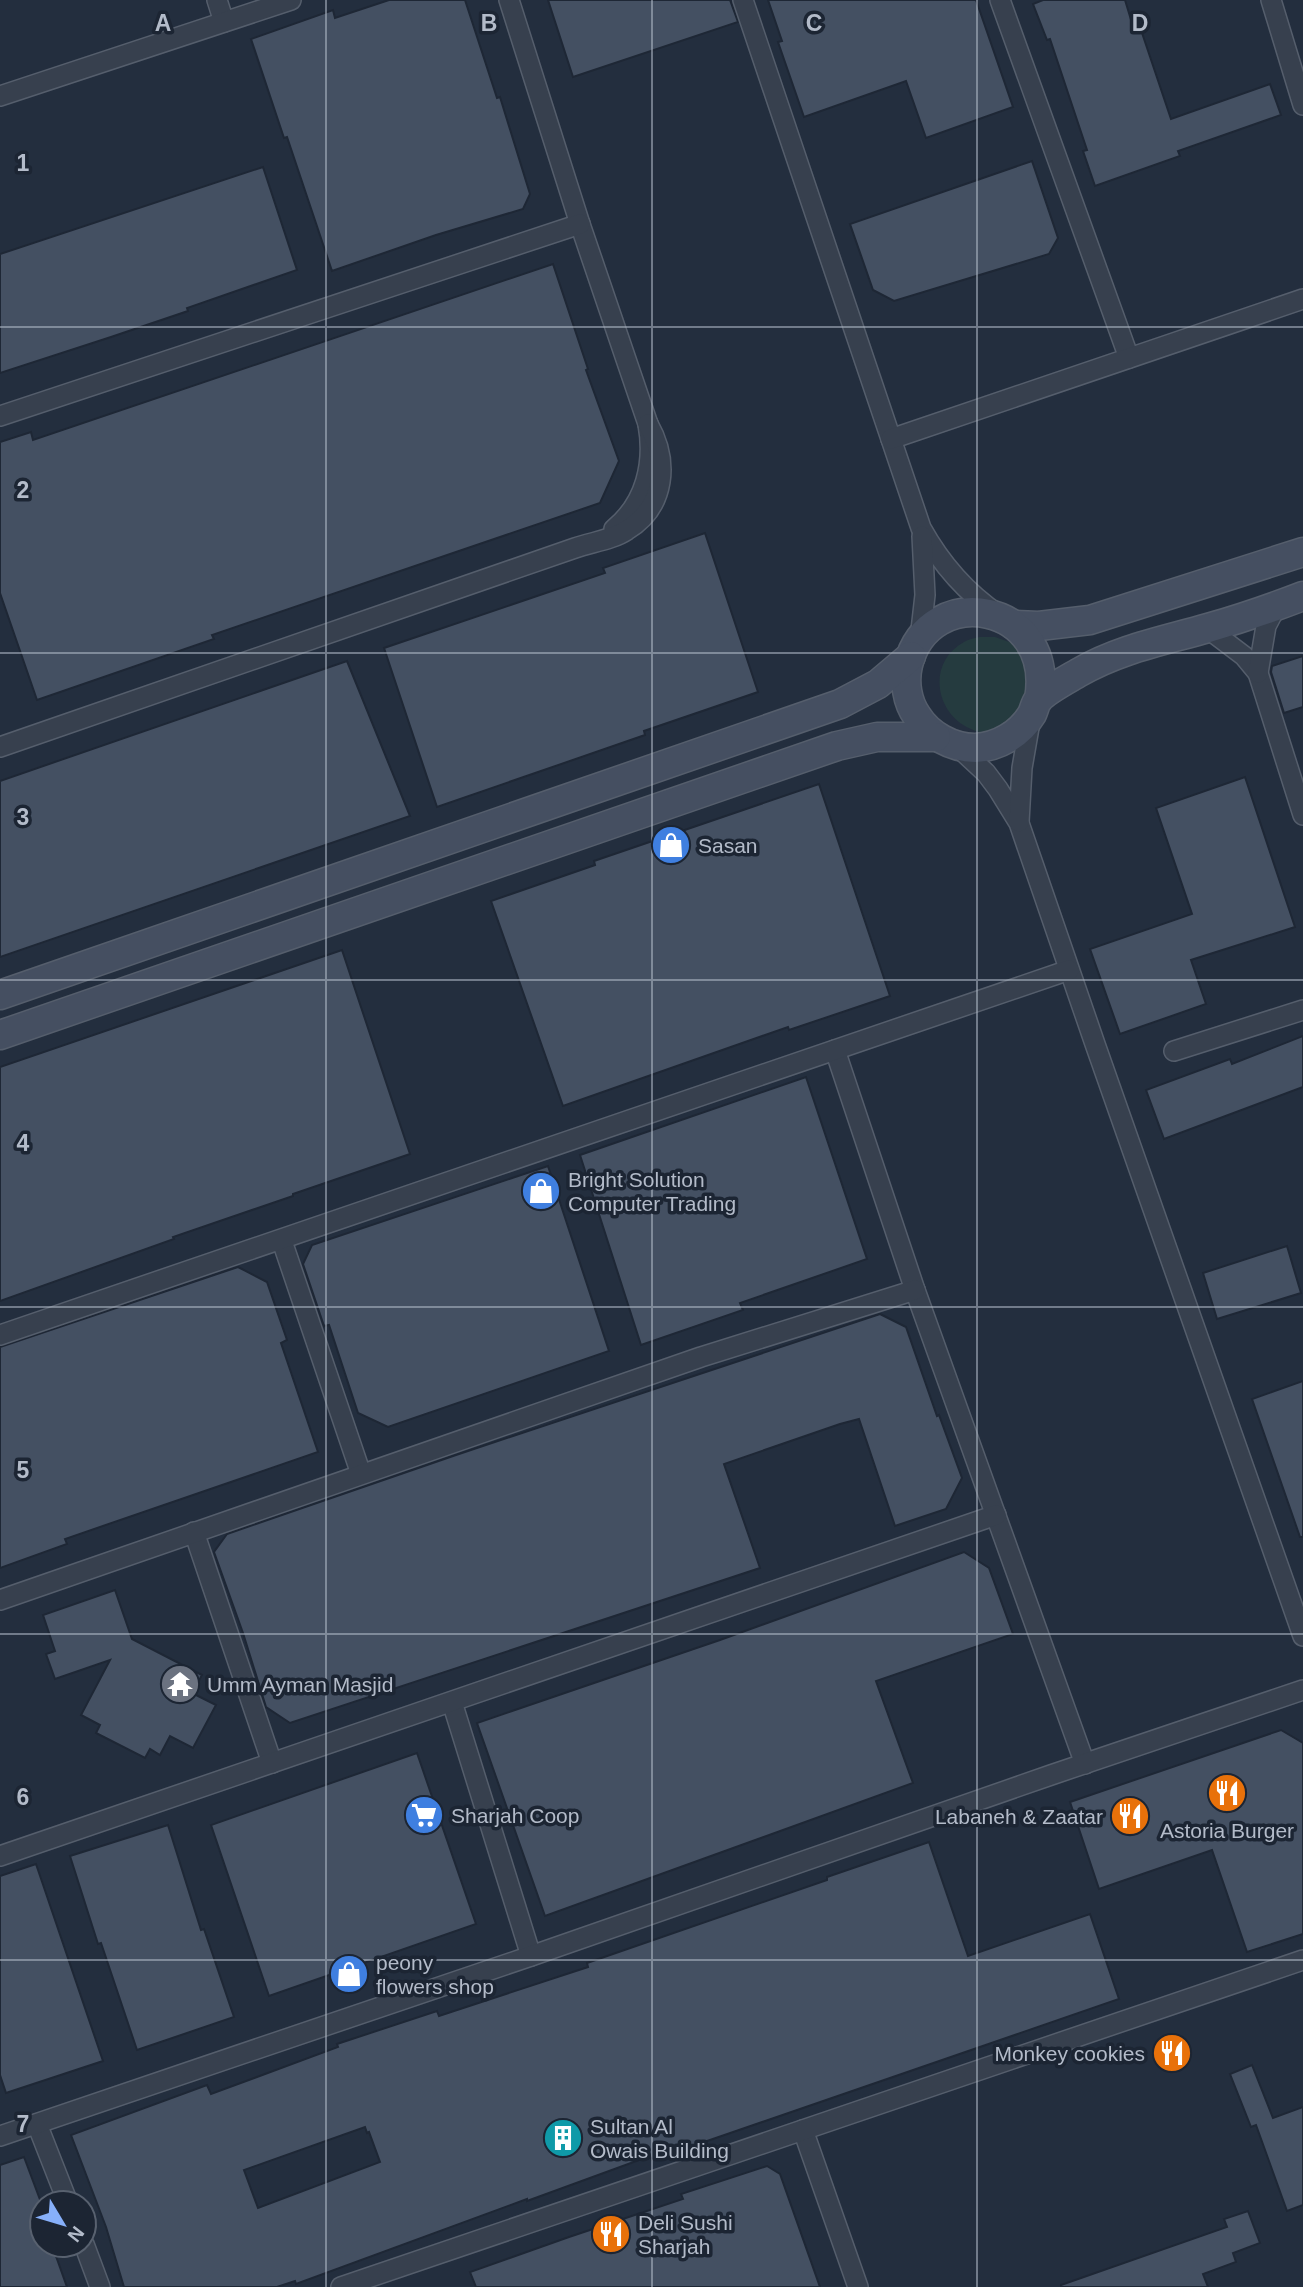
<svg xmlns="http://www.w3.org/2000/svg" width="1303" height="2287" font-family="Arial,sans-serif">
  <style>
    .green { fill: #253b3f }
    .building { fill: #445062; stroke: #1e2735; stroke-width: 2; fill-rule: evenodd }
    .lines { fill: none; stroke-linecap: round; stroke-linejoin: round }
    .minor-casing { stroke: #555e6c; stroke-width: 22 }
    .secondary-casing { stroke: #555e6c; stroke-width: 31 }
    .minor { stroke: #37404e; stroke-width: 19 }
    .secondary { stroke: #454f61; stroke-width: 28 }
    .grid { fill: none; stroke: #b3bbc9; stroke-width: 2; stroke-opacity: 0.55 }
    .labels { text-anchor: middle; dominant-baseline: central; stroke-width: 7; stroke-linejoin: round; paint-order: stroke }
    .poi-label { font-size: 21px; fill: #b3bbc9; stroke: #1c2533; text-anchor: start }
    .grid-label { font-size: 23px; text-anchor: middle; font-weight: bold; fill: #b3bbc9; stroke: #1c2533; stroke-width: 7; stroke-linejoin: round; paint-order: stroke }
  </style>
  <rect width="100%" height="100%" fill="#232e3e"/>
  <path class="green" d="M980,637H995L1012,643L1026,656L1034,674L1022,717C1012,722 1002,729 992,732C985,734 977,732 971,729C934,713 927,662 964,642C969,639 975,638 980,637Z"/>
  <g class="building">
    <path d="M389,0H465L497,98L500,97L530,194L523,209L436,235L332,271L287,137L284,138L251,39L333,10L335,18Z"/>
    <path d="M548,0H730L738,22L573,77Z"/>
    <path d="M768,0H976L1013,107L926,138L906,81L804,117L778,42L782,41Z"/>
    <path d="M1043,0H1125L1132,23L1138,21L1171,119L1270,84L1281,115L1178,151L1180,156L1095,186L1083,151L1087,150L1050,39L1047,40L1033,4Z"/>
    <path d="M1032,161L1058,238L1049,254L894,301L873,290L850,224Z"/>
    <path d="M263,167L297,270L187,308L188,311L111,337L0,373V254Z"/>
    <path d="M553,264L588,369L586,370L619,461L600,503L212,635L214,639L37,700L0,593V442L31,432L33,440Z"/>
    <path d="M705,533L758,692L644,731L645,735L437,807L384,648L605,573L603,568Z"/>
    <path d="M1303,656V707L1284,713L1271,672L1272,666Z"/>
    <path d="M347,661L410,816L0,957V781Z"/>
    <path d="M1245,777L1295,927L1191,960L1206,1004L1120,1034L1090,949L1192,914L1156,808Z"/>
    <path d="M819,784L890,996L789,1030L788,1027L563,1106L491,901L595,865L594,861Z"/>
    <path d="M342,950L410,1154L293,1194V1196L173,1237L174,1239L0,1301V1067Z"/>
    <path d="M1303,1036V1087L1164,1139L1146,1090L1230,1059L1232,1064Z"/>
    <path d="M806,1077L867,1259L740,1303L743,1310L641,1345L580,1155Z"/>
    <path d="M548,1166L609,1351L388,1427L358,1413L329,1325L324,1326L303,1264L312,1245Z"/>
    <path d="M1287,1246L1301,1293L1217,1319L1203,1273Z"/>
    <path d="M238,1267L267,1282L287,1340L281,1343L318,1452L65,1539L67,1544L0,1568V1347Z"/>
    <path d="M880,1314L906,1327L937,1416L939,1415L962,1478L946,1509L895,1526L859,1419L840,1424L724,1464L760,1568L290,1723L266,1707L243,1633L214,1552L227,1534L456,1455Z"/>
    <path d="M1303,1381V1537H1300L1252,1399Z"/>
    <path d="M964,1552L989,1568L1013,1634L876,1681L913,1783L545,1916L477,1723L720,1640Z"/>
    <path d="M115,1590L132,1639L202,1675L192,1693L216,1705L193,1748L170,1736L160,1755L150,1749L145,1758L96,1733L100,1725L81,1715L110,1660L55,1679L46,1654L55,1651L43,1615Z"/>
    <path d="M1281,1730L1303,1743V1934L1247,1952L1212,1850L1099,1889L1070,1802Z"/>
    <path d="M417,1753L476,1924L269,1996L211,1825Z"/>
    <path d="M168,1825L201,1930L204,1929L234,2017L137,2050L101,1943L98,1944L70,1856Z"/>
    <path d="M929,1842L968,1956L1090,1914L1119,1999L652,2160L650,2156L527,2201V2199L296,2284L295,2281L277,2287H124L106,2227L71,2135L207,2085L211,2094L338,2047L337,2044L437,2011L439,2016L588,1967L587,1963L827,1880V1877ZM365,2127L367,2133L369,2132L380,2162L258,2208L244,2170Z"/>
    <path d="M36,1864L103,2061L6,2093L0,2075V1876Z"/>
    <path d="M1252,2065L1273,2118L1303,2107V2205L1287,2211L1256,2125L1251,2127L1230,2074Z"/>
    <path d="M24,2157L42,2205V2245H52L67,2287H0V2165Z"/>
    <path d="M767,2166L780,2174L820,2287H476L470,2272L569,2237L683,2199L681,2194Z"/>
    <path d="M1248,2211L1260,2243L1233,2253L1236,2262L1203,2274L1208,2287H1061V2285L1227,2227L1224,2219Z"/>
  </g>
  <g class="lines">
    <g class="minor-casing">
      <g id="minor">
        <path d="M217,0L224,22"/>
        <path d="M509,0L580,224L648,424C655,463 646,503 614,529"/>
        <path d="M743,0L921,528C941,564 965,592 999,615"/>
        <path d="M1000,0L1129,358"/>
        <path d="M1271,0L1303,105"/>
        <path d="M0,96L291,0"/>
        <path d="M0,416L580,224"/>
        <path d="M891,439L1303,299"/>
        <path d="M1207,628L1244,656L1258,673L1303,815"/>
        <path d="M920,639L925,595L922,536"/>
        <path d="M1258,673L1266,626L1276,607"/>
        <path d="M957,746L986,773L998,789L1019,823L1095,1044L1303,1636"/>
        <path d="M0,747L575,548C592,542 612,540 627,530C666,506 669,461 648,424"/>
        <path d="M1019,822L1022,768L1031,716"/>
        <path d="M835,1050L915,1290L1085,1764"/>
        <path d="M1174,1051L1303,1010"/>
        <path d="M282,1241L361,1474"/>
        <path d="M0,1335L1069,970"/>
        <path d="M194,1532L272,1763"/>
        <path d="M0,1600L701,1357L915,1290"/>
        <path d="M452,1702L531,1956"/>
        <path d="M0,1856L996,1515"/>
        <path d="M37,2124L68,2203"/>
        <path d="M803,2130L858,2287"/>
        <path d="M0,2136L531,1956L1051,1775L1303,1690"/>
        <path d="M84,2244L100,2287"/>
        <path d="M341,2287L1303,1960"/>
      </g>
    </g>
    <g class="secondary-casing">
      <g id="secondary">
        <path d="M1014,625L1039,626L1090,620L1303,552"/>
        <path d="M1039,699C1056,602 929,580 908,665C904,682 907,702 917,716C929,735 952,748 975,748C998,747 1020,734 1032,714C1034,710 1035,704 1038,700C1045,691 1068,679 1078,673C1119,649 1163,641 1208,628C1240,619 1272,608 1303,596"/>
        <path d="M0,995L840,704L878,684L911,656"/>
        <path d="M0,1035L837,746L877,737H936"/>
      </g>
    </g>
    <use href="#minor" class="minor"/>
    <use href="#secondary" class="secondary"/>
  </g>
  <path class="grid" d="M326,0V2287M652,0V2287M977,0V2287M0,327H1303M0,653H1303M0,980H1303M0,1307H1303M0,1634H1303M0,1960H1303"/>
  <defs>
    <g id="shop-disc" transform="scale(2.0125)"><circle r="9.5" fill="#3f7fe0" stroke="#1c2533"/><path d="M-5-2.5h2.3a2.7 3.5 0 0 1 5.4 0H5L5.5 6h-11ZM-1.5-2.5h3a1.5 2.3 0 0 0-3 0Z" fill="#fff"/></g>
    <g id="temple-disc" transform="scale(2.0125)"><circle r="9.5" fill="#6b7280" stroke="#1c2533"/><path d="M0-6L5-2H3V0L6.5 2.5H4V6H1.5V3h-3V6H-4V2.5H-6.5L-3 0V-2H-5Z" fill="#fff"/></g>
    <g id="restaurant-disc" transform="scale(2.0125)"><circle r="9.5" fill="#e8710a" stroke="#1c2533"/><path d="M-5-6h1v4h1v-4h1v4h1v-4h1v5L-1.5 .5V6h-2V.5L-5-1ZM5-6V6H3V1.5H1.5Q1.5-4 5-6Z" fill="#fff"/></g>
    <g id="supermarket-disc" transform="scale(2.0125)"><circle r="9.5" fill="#3f7fe0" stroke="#1c2533"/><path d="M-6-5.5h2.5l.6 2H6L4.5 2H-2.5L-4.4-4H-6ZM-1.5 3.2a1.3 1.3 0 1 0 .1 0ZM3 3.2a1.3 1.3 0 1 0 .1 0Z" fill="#fff"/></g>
    <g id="building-disc" transform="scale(2.0125)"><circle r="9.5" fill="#0f9aa8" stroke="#1c2533"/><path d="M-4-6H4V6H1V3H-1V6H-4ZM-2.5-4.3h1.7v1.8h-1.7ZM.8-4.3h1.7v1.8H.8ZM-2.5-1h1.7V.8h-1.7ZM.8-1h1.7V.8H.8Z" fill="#fff"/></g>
  </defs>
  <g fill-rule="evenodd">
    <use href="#shop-disc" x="671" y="845"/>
    <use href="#shop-disc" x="541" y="1191"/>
    <use href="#temple-disc" x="180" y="1684"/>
    <use href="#restaurant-disc" x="1227" y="1793"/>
    <use href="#supermarket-disc" x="424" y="1815"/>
    <use href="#restaurant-disc" x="1130" y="1816"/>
    <use href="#shop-disc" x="349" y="1974"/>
    <use href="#restaurant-disc" x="1172" y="2053"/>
    <use href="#building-disc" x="563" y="2138"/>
    <use href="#restaurant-disc" x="611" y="2234"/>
  </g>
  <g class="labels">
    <g class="poi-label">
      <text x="698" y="845">Sasan</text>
      <text x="568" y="1179">Bright Solution<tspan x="568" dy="24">Computer Trading</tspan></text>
      <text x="207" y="1684">Umm Ayman Masjid</text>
      <text x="451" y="1815">Sharjah Coop</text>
      <text x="1103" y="1816" text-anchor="end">Labaneh &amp; Zaatar</text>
      <text x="1227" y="1830" text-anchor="middle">Astoria Burger</text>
      <text x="376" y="1962">peony<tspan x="376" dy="24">flowers shop</tspan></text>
      <text x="1145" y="2053" text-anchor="end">Monkey cookies</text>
      <text x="590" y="2126">Sultan Al<tspan x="590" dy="24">Owais Building</tspan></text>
      <text x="638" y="2222">Deli Sushi<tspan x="638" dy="24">Sharjah</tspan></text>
    </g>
  </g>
  <g class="grid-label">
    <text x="163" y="31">A</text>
    <text x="489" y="31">B</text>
    <text x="814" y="31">C</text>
    <text x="1140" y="31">D</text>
    <text x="23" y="171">1</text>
    <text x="23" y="498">2</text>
    <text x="23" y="825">3</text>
    <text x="23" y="1151">4</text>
    <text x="23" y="1478">5</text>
    <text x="23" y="1805">6</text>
    <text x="23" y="2132">7</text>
  </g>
  <g transform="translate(63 2224) rotate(128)"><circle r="33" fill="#1c2533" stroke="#58616f" stroke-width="2"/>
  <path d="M0-5L12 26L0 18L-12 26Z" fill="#87b0fa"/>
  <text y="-10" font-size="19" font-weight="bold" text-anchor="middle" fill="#b3bbc9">N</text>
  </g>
</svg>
